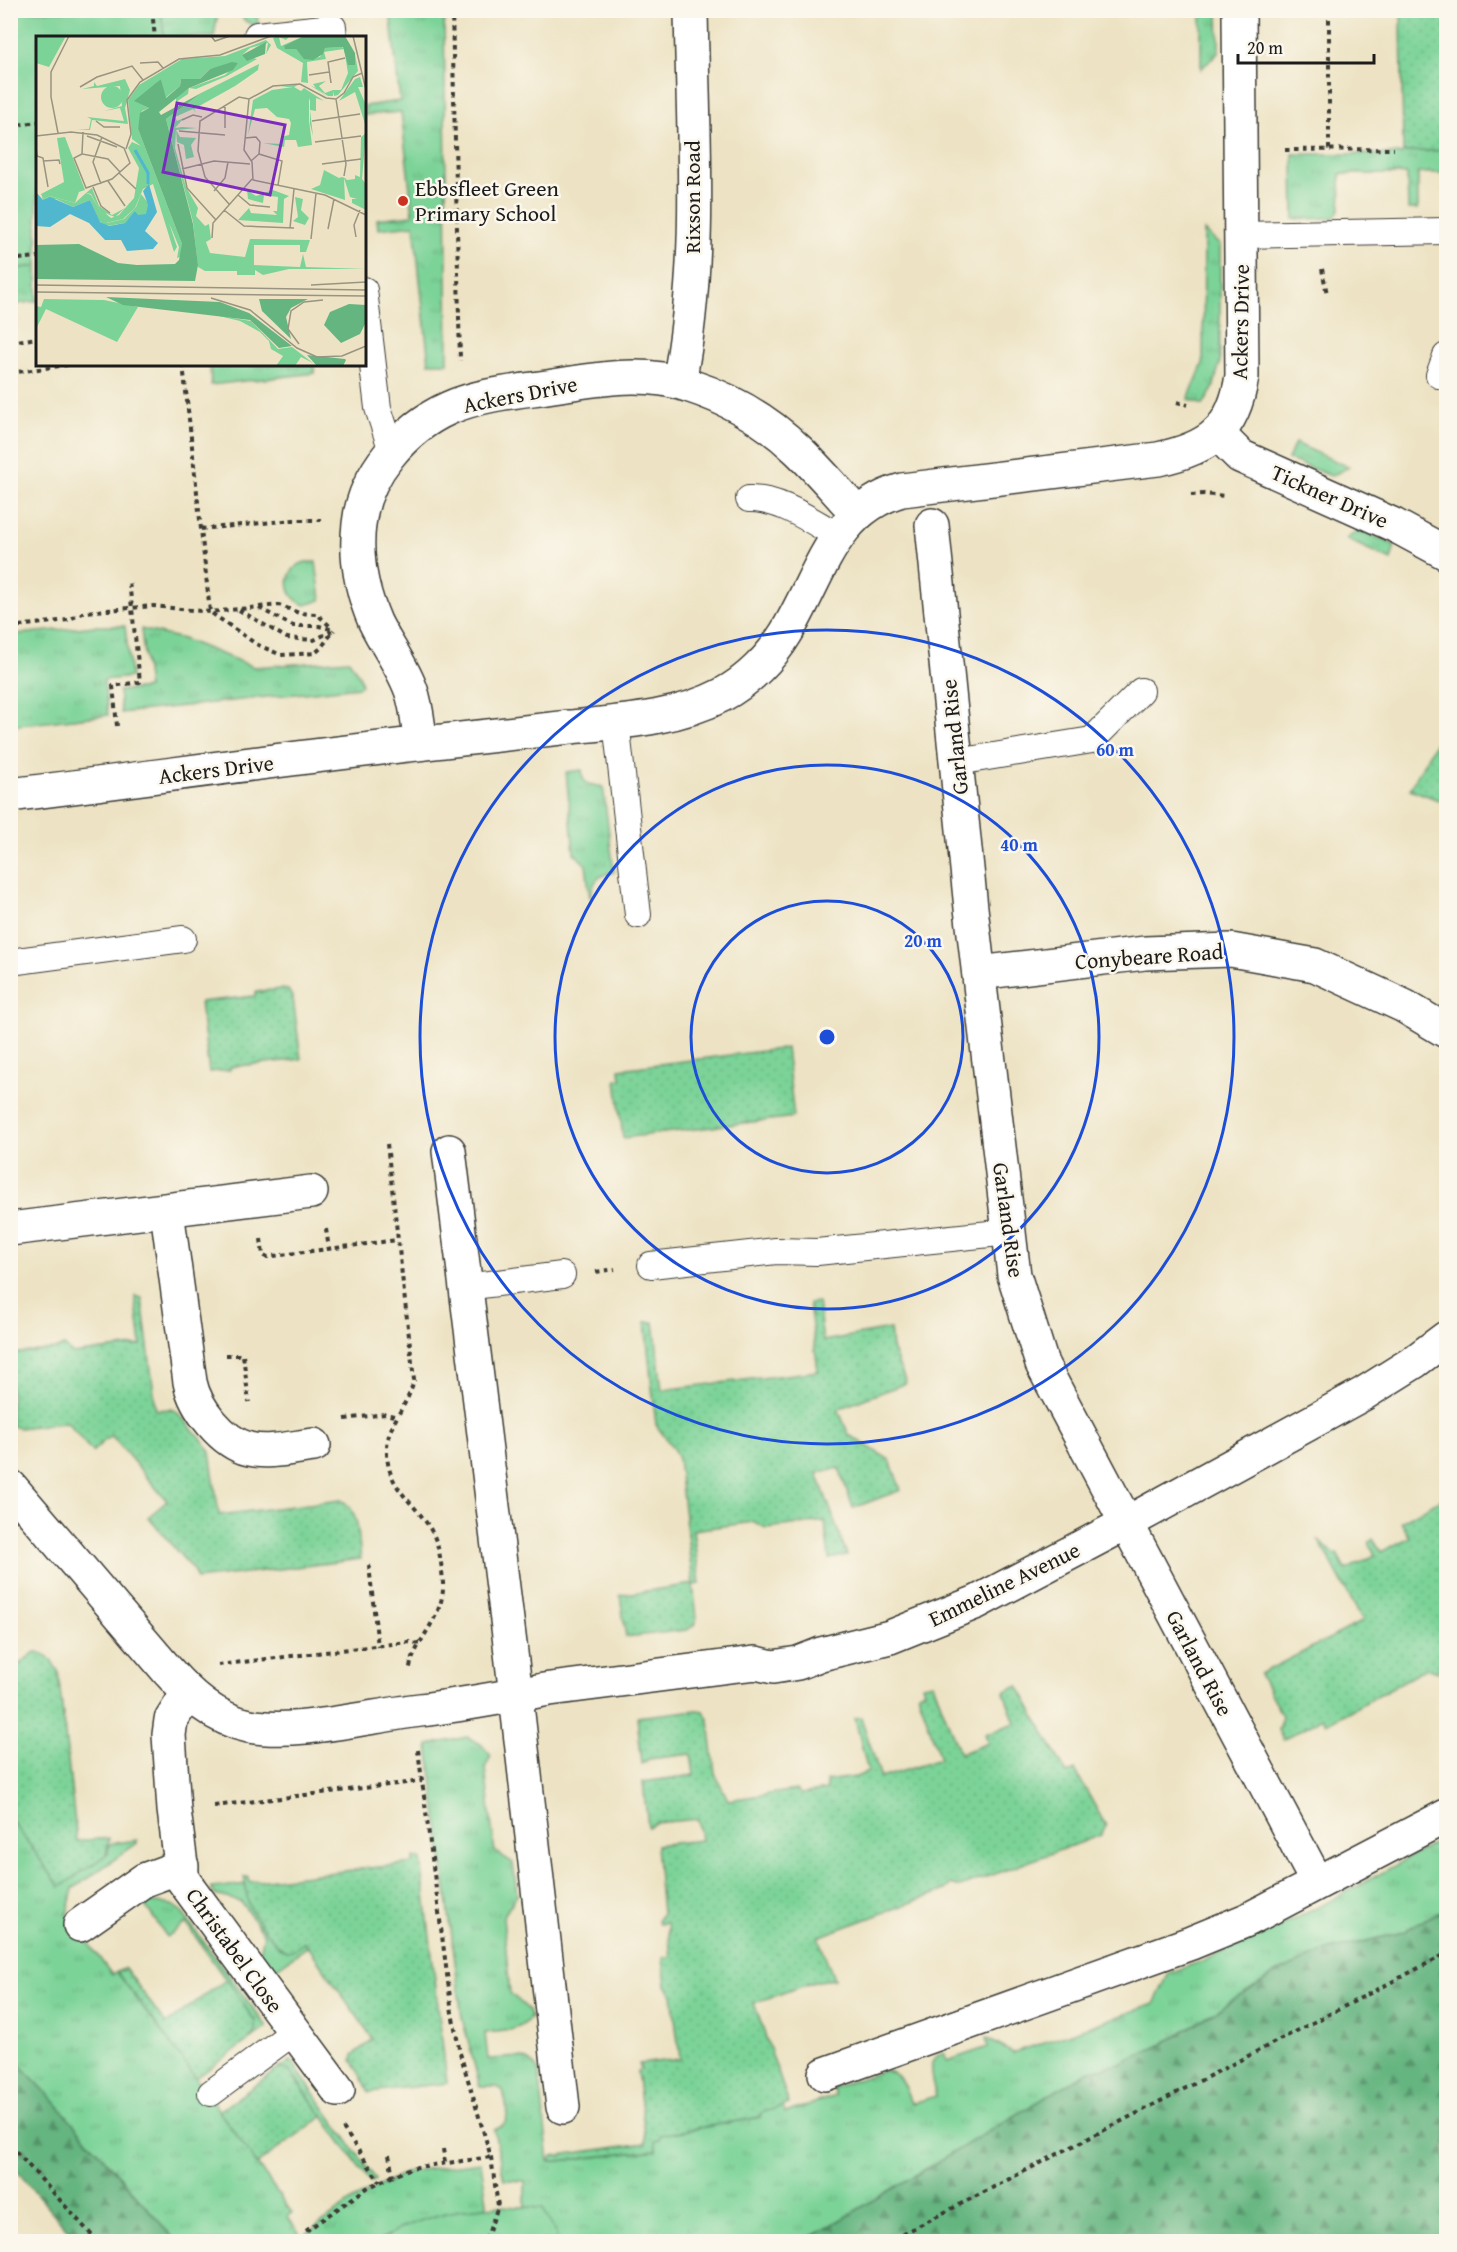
<svg xmlns="http://www.w3.org/2000/svg" width="1457" height="2252" font-family="'Gentium Book Plus',serif">
  <style>
    .grass { fill: url(#grass-tufts); stroke: #4c785a; stroke-width: 1.5 }
    .forest { fill: url(#forest-firs); stroke: #40684e; stroke-width: 1.5 }
    .park { fill: #7cd398; stroke: #4c785a; stroke-width: 1.5 }
    .garden { fill: url(#garden-dots); stroke: #4c785a; stroke-width: 1.5 }
    .lines { fill: none; stroke-linecap: round; stroke-linejoin: round }
    .service-casing { stroke: #3b3a35; stroke-width: 28 }
    .minor-casing { stroke: #3b3a35; stroke-width: 36 }
    .path { stroke: #3b3a35; stroke-width: 4; stroke-dasharray: 4.5 4.5; stroke-linecap: butt }
    .service { stroke: #fff; stroke-width: 26 }
    .minor { stroke: #fff; stroke-width: 33 }
    .ring { fill: none; stroke: #1d4ed8; stroke-width: 3 }
    .poi-dot { fill: #c8321e; stroke: #fbf7ec; stroke-width: 2 }
    .labels { text-anchor: middle; dominant-baseline: central; stroke-width: 5; stroke-linejoin: round; paint-order: stroke }
    .poi-label { font-size: 22px; fill: #1c1c1c; stroke: #fbf7ec; text-anchor: start }
    .street-label { font-size: 22px; fill: #1c1c1c; stroke: #fbf7ec }
    .inset-river { fill: none; stroke: #50b7cf; stroke-width: 3 }
    .inset-road { fill: none; stroke: #999381; stroke-width: 1.5 }
    .view { fill: #7b2cbf; fill-opacity: 0.15; stroke: #7b2cbf; stroke-width: 3 }
    .inset-edge { fill: none; stroke: #1c1c1c; stroke-width: 3 }
    .centre { fill: #1d4ed8; stroke: #fbf7ec; stroke-width: 3 }
    .ring-label { font-size: 18px; text-anchor: middle; font-weight: bold; fill: #1d4ed8; stroke: #fbf7ec; stroke-width: 5; stroke-linejoin: round; paint-order: stroke }
  </style>
  <defs>
    <pattern id="grass-tufts" width="24" height="20" patternUnits="userSpaceOnUse" patternTransform="scale(1.5)"><rect width="24" height="20" fill="#7cd398"/><path d="M3 7l-1-3M5 7V3M7 7l1-3M15 17l-1-3M17 17v-4M19 17l1-3" fill="none" stroke="#6bb582"/></pattern>
    <pattern id="forest-firs" width="22" height="20" patternUnits="userSpaceOnUse" patternTransform="scale(1.5)"><rect width="22" height="20" fill="#65b580"/><path d="M5 1l3.5 6h-7zM16 11l3.5 6h-7z" fill="#529268"/></pattern>
    <pattern id="garden-dots" width="8" height="8" patternUnits="userSpaceOnUse" patternTransform="scale(1.5)"><rect width="8" height="8" fill="#7cd398"/><path d="M2 2h.1M6 6h.1" fill="none" stroke="#6bb582" stroke-width="1.8" stroke-linecap="round"/></pattern>
  </defs>
  <rect width="100%" height="100%" fill="#fbf7ec"/>
  <filter id="ink" filterUnits="userSpaceOnUse"><feTurbulence type="fractalNoise" baseFrequency=".0167" numOctaves="2"/><feDisplacementMap in="SourceGraphic" scale="12" xChannelSelector="R" yChannelSelector="G"/><feConvolveMatrix kernelMatrix="1 2 1 2 8 2 1 2 1" color-interpolation-filters="sRGB"/></filter>
  <filter id="wash" filterUnits="userSpaceOnUse"><feTurbulence type="fractalNoise" baseFrequency=".008" numOctaves="4" result="noise"/><feDisplacementMap in="SourceGraphic" scale="24" xChannelSelector="R" yChannelSelector="G"/><feGaussianBlur stdDeviation="1.35" result="paint"/><feColorMatrix in="noise" values="0 0 0 0 0 0 0 0 0 0 0 0 0 0 0 0 0 1.4 0 .05"/><feComposite in="paint" operator="in"/></filter>
  <g filter="url(#wash)">
    <rect width="100%" height="100%" fill="#ede3c4"/>
    <g class="grass">
      <path d="M266,10L257,13L258,25C248,24 242,21 240,11Z"/>
      <path d="M161,11H218L214,37H164Z"/>
      <path d="M390,11H444L448,363H429L414,225L378,229L377,219L413,215L401,112L365,115V106L400,101Z"/>
      <path d="M1201,11H1218L1219,51L1201,69Z"/>
      <path d="M1446,150V173H1418V209H1408L1407,174H1340C1339,188 1345,210 1333,218L1294,219L1293,154H1402L1403,152Z"/>
      <path d="M1204,231L1220,245V362L1213,389L1203,405L1188,399L1203,364Z"/>
      <path d="M37,266V301L11,305V269Z"/>
      <path d="M210,365H314L315,373L211,385Z"/>
      <path d="M1295,443L1349,467L1331,476L1288,459Z"/>
      <path d="M1359,530L1395,545L1391,560L1346,539Z"/>
      <path d="M306,562H316L321,600L306,605C283,599 282,568 306,562Z"/>
      <path d="M95,626H125L131,677L104,680L108,715L11,726V635Z"/>
      <path d="M141,629L183,639L254,667L349,660L360,677L362,685L359,687L121,713L119,691L148,688Z"/>
      <path d="M582,770L583,779L588,784L603,787L614,872C597,875 593,882 590,898L586,865L574,853L566,772Z"/>
      <path d="M467,1737L481,1744L491,1756L485,1768L494,1846L495,1851L513,1863L517,1895L503,1917L510,1993L529,2010L531,2017C520,2032 502,2031 485,2033L488,2059C508,2059 529,2050 539,2073L549,2162L656,2150L655,2141L660,2135L760,2117V2113L783,2105L785,2113L835,2096L833,2088L883,2071C902,2070 904,2088 911,2103L936,2096C932,2079 923,2061 944,2052L947,2061L988,2047L986,2038L1013,2053L1154,2004L1169,1973C1267,1939 1356,1887 1446,1837V1908L1403,1932L1323,1952L1275,1974L1163,2044L1120,2064L1088,2072L805,2241H486L508,2207H525V2181L504,2180L494,2130C514,2124 506,2106 503,2090L497,2087H480L462,2018L428,1745Z"/>
      <path d="M10,1819L20,1831L108,1854L109,1844L137,1840V1843L73,1889L67,1914L112,1975L117,1972L185,2063L292,2213L287,2216L302,2237L353,2200L398,2176L411,2171L481,2162L487,2203L485,2219L469,2242L176,2241L47,2094L11,2056Z"/>
      <path d="M246,1884L249,1906L278,1946L281,1949L291,1950L304,1941L308,1946L274,1970L268,1969L259,1956L264,1935L241,1902L215,1895L211,1888Z"/>
      <path d="M149,1902L172,1905L181,1911L267,2027L249,2040L254,2034V2020L186,1923L167,1937L144,1904Z"/>
      <path d="M291,2061L371,2173L375,2180L370,2182L296,2079L288,2070L278,2069Z"/>
    </g>
    <g class="forest">
      <path d="M1446,1908V2241H805L1088,2072L1120,2064L1163,2044L1275,1974L1307,1959L1323,1952L1403,1932Z"/>
      <path d="M11,2056L47,2093L176,2241H77L11,2164Z"/>
    </g>
    <g class="park">
      <path d="M10,11H161L164,37L38,38L37,266L11,269Z"/>
      <path d="M498,2206L543,2208L555,2232L558,2241H378C415,2218 455,2208 498,2206Z"/>
    </g>
    <g class="garden">
      <path d="M1401,11H1446V150L1403,152Z"/>
      <path d="M1442,730H1446V803L1410,789Z"/>
      <path d="M281,989L288,990L293,998L301,1059L230,1067V1070L209,1072L200,1002L255,996L256,992Z"/>
      <path d="M786,1048L794,1117L623,1138L616,1080H621L620,1069Z"/>
      <path d="M135,1296L142,1298L156,1410L170,1409L176,1411L204,1442L210,1452L219,1515L341,1500C361,1510 358,1540 361,1559L197,1579L193,1570L148,1517L167,1501L111,1435L92,1452L67,1422L20,1428L11,1426V1354L57,1349L64,1346L73,1354L141,1345Z"/>
      <path d="M818,1302L823,1341L890,1329L892,1348L906,1383L838,1409L849,1435L890,1460L901,1490L853,1508L839,1468L817,1473L847,1555L829,1559L825,1521L766,1528L754,1522L693,1530L700,1584L693,1585L697,1618L695,1625L687,1630L626,1637L620,1595L693,1584L678,1459L673,1448L656,1425L645,1322H654L662,1390L818,1371L809,1303Z"/>
      <path d="M1446,1496V1656L1442,1659L1438,1672L1427,1668L1326,1724L1322,1718L1283,1740L1278,1730L1282,1716L1260,1674L1363,1621L1318,1539L1334,1555L1337,1554L1346,1570L1375,1555L1369,1542L1373,1539L1381,1552L1410,1537L1401,1522Z"/>
      <path d="M35,1652C47,1652 52,1661 58,1671L77,1841L109,1838L106,1855L60,1887L11,1819V1670Z"/>
      <path d="M933,1683L960,1754L988,1743L985,1734L1015,1723L1004,1692L1018,1685L1067,1774L1075,1770L1106,1826L1101,1835L960,1887L951,1884L945,1890L818,1937L834,1979L817,1981L754,2003L789,2104L761,2113L760,2117L660,2135V2139L655,2141L656,2150L549,2162L552,2156L646,2143L637,2071L641,2070L639,2064L680,2059L672,1995L666,1985L663,1958L671,1956L667,1923L659,1924L658,1920L662,1914L656,1845L701,1840L698,1819L655,1823L648,1827L643,1782L694,1775L691,1754L649,1759L642,1764L637,1717L697,1710L704,1711L709,1721L715,1773L728,1800L796,1790L801,1794L827,1790L826,1781L856,1777L868,1772L855,1718L861,1717L881,1778L940,1759L918,1693L924,1691L922,1685Z"/>
      <path d="M413,1857L421,1859L447,2083L369,2092L352,2060L353,2055L373,2039L305,1942C300,1945 295,1950 288,1951C278,1951 253,1915 249,1905C246,1896 246,1886 244,1877H248L249,1882L413,1863Z"/>
      <path d="M125,1968L166,2024L227,1979L255,2022V2032L249,2040L196,2078L117,1972Z"/>
      <path d="M278,2069H285L290,2072L323,2116L257,2164L219,2111Z"/>
    </g>
  </g>
  <g filter="url(#ink)">
    <g class="lines">
      <g class="service-casing">
        <g id="service">
          <path d="M257,35L333,27L334,38"/>
          <path d="M1242,235L1446,231"/>
          <path d="M364,290L378,408L392,451"/>
          <path d="M1439,375L1446,356"/>
          <path d="M749,499C780,498 811,521 837,535"/>
          <path d="M616,722L638,915"/>
          <path d="M957,762L1092,740L1141,691"/>
          <path d="M10,962L183,939"/>
          <path d="M651,1265L776,1251L817,1252L1009,1232"/>
          <path d="M465,1287L562,1275"/>
          <path d="M211,2093L295,2031"/>
        </g>
      </g>
      <g class="minor-casing">
        <g id="minor">
          <path d="M679,382C703,262 693,132 691,10"/>
          <path d="M1217,433L1240,456L1394,525L1446,553"/>
          <path d="M932,525L971,908L1014,1275L1042,1364L1317,1882"/>
          <path d="M421,743C418,726 417,706 411,690C402,665 386,645 375,622C362,592 355,557 359,524C364,475 404,428 449,408C483,393 524,391 560,385C602,378 649,371 690,386C730,399 768,421 798,450C819,470 837,492 857,513"/>
          <path d="M10,795C149,778 287,758 425,743C473,738 522,732 570,727C621,722 676,719 722,695C748,681 771,658 786,633C820,577 832,510 902,490L1158,459C1210,448 1234,430 1242,376L1239,10"/>
          <path d="M979,973L1145,953L1231,950L1315,965L1404,1006L1446,1031"/>
          <path d="M449,1151L510,1644L563,2107"/>
          <path d="M167,1211L190,1382C195,1408 223,1443 249,1449C269,1454 294,1447 314,1445"/>
          <path d="M10,1229L311,1192"/>
          <path d="M10,1486L168,1671C190,1696 215,1719 249,1726C297,1735 370,1716 420,1710C464,1705 507,1696 550,1689C610,1681 670,1674 730,1666L756,1663L773,1667L798,1663L821,1654L890,1637L977,1602L1125,1524L1363,1394L1414,1362L1446,1338"/>
          <path d="M188,1693L171,1720L169,1735L174,1810L183,1880L338,2090"/>
          <path d="M80,1925L144,1880L182,1866"/>
          <path d="M825,2074L1191,1943L1247,1920L1446,1816"/>
        </g>
      </g>
      <g class="path">
        <path d="M152,10L155,38"/>
        <path d="M452,10L460,361"/>
        <path d="M1329,10V150"/>
        <path d="M10,126L38,122"/>
        <path d="M1285,150L1394,149"/>
        <path d="M10,260L38,257"/>
        <path d="M1322,269L1327,294"/>
        <path d="M10,342L38,338"/>
        <path d="M183,364L210,612L256,644L281,655L315,653L321,648L334,630"/>
        <path d="M10,373L74,364"/>
        <path d="M1177,402L1188,405"/>
        <path d="M1191,495L1204,494L1225,496"/>
        <path d="M201,529L294,520H321"/>
        <path d="M259,608L293,626H319L334,630"/>
        <path d="M239,610L287,638L314,640L332,631"/>
        <path d="M10,627L68,620L85,612L153,606L210,612L279,605L299,613L317,614L332,628"/>
        <path d="M117,726L113,686L140,682L129,581"/>
        <path d="M387,1144L414,1380C409,1404 388,1423 387,1447C385,1491 417,1501 433,1534C440,1548 442,1568 443,1583C445,1618 414,1639 409,1672"/>
        <path d="M326,1229L329,1249"/>
        <path d="M261,1239L263,1255L266,1257L397,1240"/>
        <path d="M596,1272L615,1269"/>
        <path d="M226,1355H243L249,1402"/>
        <path d="M345,1419L385,1414L398,1417"/>
        <path d="M369,1565L378,1647"/>
        <path d="M218,1665L408,1642L420,1644"/>
        <path d="M418,1750L452,2013L460,2053L491,2157L498,2206L487,2237L478,2242"/>
        <path d="M214,1806L422,1781"/>
        <path d="M343,2128L380,2182"/>
        <path d="M10,2145L98,2242"/>
        <path d="M443,2149L445,2162"/>
        <path d="M389,2155L393,2176"/>
        <path d="M306,2231L367,2188L411,2168L491,2157"/>
        <path d="M887,2242L1446,1954"/>
      </g>
      <use href="#service" class="service"/>
      <use href="#minor" class="minor"/>
    </g>
  </g>
  <g class="ring">
    <circle cx="827" cy="1037" r="136"/>
    <circle cx="827" cy="1037" r="272"/>
    <circle cx="827" cy="1037" r="407"/>
  </g>
  <circle class="poi-dot" cx="403" cy="201" r="6"/>
  <g class="labels">
    <g class="poi-label">
      <text x="415" y="188">Ebbsfleet Green<tspan x="415" dy="25">Primary School</tspan></text>
    </g>
    <g class="street-label">
      <text transform="translate(692 197) rotate(-90)">Rixson Road</text>
      <text transform="translate(1240 322) rotate(-89)">Ackers Drive</text>
      <text transform="translate(520 394) rotate(-11)">Ackers Drive</text>
      <text transform="translate(1330 496) rotate(24)">Tickner Drive</text>
      <text transform="translate(954 737) rotate(-96)">Garland Rise</text>
      <text transform="translate(216 769) rotate(-7)">Ackers Drive</text>
      <text transform="translate(1149 956) rotate(-4)">Conybeare Road</text>
      <text transform="translate(1009 1220) rotate(82)">Garland Rise</text>
      <text transform="translate(1004 1584) rotate(-26)">Emmeline Avenue</text>
      <text transform="translate(1200 1663) rotate(62)">Garland Rise</text>
      <text transform="translate(235 1950) rotate(54)">Christabel Close</text>
    </g>
  </g>
  <g transform="translate(36 36)">
    <rect width="330" height="330" fill="#ede3c4"/>
    <path d="M242,0H254L250,4L243,1L245,10L268,0L248,11L260,13L269,23L284,21L289,12L306,11L310,15L313,29H319V18L322,35L302,59L298,60L297,55V60H292L280,52L292,61L274,49L280,52L277,48L290,45L283,50L289,57L297,54H305L312,37L308,13L288,16L290,23L271,26L272,47L265,46L267,27L241,12L237,2ZM230,4L235,9L230,18L232,7L214,12L206,19L221,23L191,40L160,53L153,52L152,58L140,66V61L153,52L189,39L202,27L174,33L164,43H145L144,50L129,62L125,43L101,66L113,72L106,75L102,93L146,208V220L141,222L143,211L133,187L141,211L138,216L117,148L107,153L99,172L87,183L70,187L55,158L50,157L56,152L63,170L76,179L89,172L79,181L69,177L75,182L83,179L98,162L103,132L92,112L96,106L105,110L96,103L92,64L103,49L146,23L189,20ZM223,28L222,34L199,50L158,73L160,77L157,73L139,81L141,85L148,82L139,92L146,91L161,92L140,94L139,112L150,151L162,172L160,180L169,190L173,188L175,203L170,206L174,217L209,221L214,203L274,204L270,216H264V209H218V229L264,231L267,218L270,231L330,233H253L227,239L219,234V239H201V235H169L162,231L157,186L130,83L167,56ZM324,41L327,51H322L330,69V91L319,56L303,65L319,43ZM89,43L94,54L89,72L92,88L56,84L54,94L41,93H53L55,83L51,81L88,85L84,72L68,75L86,70L84,50L46,53L58,50V46L61,50ZM264,48L258,51L265,55L268,52L288,65L280,62V75L274,74L277,100L274,88V65L273,62V84L276,109L262,111L260,104H249L248,111L227,107L245,108V101L253,99L255,87L253,83L241,81L231,72L219,73L212,99L217,64L236,54L257,51H245ZM330,97L326,143L330,148V174L316,167V163H321L314,161L308,142L309,164L275,153L284,149L288,134L303,142L306,141L309,142L311,144L319,143V139L324,141L325,101ZM8,263L68,264L102,271L81,306L10,273L0,293V270L5,271ZM179,279L215,285L242,313L256,311L277,327L265,321L259,330H240L247,320L235,313L233,305L224,296L204,285Z" fill="#7cd398"/>
    <path d="M268,0H309L319,17V29H312L307,11L289,12L287,18L277,24L268,23L260,13H249L248,10ZM230,6L229,18L211,25L206,19ZM196,26L202,27L197,34L153,52L123,76L125,79L167,56L130,83L157,188L162,229L159,245L0,243V209L43,208L82,227L101,229L139,228L143,224L146,208L102,93L104,77L113,72L98,65L125,43L130,62L144,50L145,43H164L174,33ZM70,261L184,266L213,277L256,310L243,312L214,284L87,269ZM223,263H272L255,272L250,281L255,303L226,275ZM313,268L330,269V286L324,298L305,307L288,289L294,276ZM271,319L309,323L310,324L307,330H281Z" fill="#65b580"/>
    <path d="M50,157L55,159L71,187L88,183L100,171L105,158L120,177L96,193L100,175L89,187L71,190L63,185L54,164L37,171L20,163L7,164L5,158L8,163L14,160L39,167Z" fill="#7cd398"/>
    <path d="M0,0H30L13,31L0,27ZM65 61a11 11 0 1 1 22 0a11 11 0 1 1-22 0ZM29,101L49,154L43,156L39,167L14,160L8,163L5,158L28,146L21,102Z" fill="#7cd398"/>
    <path d="M140,94L144,101L160,102L155,109L158,121L150,123L148,109L141,106ZM211,154L220,160L237,154L253,160L248,163L247,187L202,184L213,172L215,177L241,179L237,175H241L242,161L228,159L227,167L219,165L212,163ZM259,161L267,163L265,174L273,182L269,189L257,185L262,181Z" fill="#7cd398"/>
    <path d="M113,148L121,176L109,195L122,207L117,213L91,215L85,204H69L53,187L34,178L14,191L0,190V156L7,164L14,161L37,171L54,164L64,186L73,190L89,187L99,175L102,179L110,178L112,169L107,155Z" fill="#50b7cf"/>
    <path class="inset-river" d="M99,114L112,137V148"/>
    <path class="inset-road" d="M175,0L179,5L194,0M317,0L330,54M104,27L122,26L127,32M326,37L317,41L308,57L300,63L290,62L264,48L237,50L213,63L208,114L216,126L217,144L289,159L330,179M273,39L293,36M295,47L292,26L309,22M44,51L61,41L96,30L107,44M300,63L310,128L308,140M189,69V92M146,84L157,79L166,81M60,85L68,91H84M276,85L324,78M143,95L189,99M47,96L46,118L72,123L84,136M22,97L15,61V36L33,0M0,100L35,96L61,99L88,112L94,127L76,143L50,152L38,122L46,118M51,100L81,111M209,102L220,101L224,106L223,118L215,125M279,106L325,100M142,108L151,152L180,184M0,111L1,120L7,122L12,151M90,113L95,98L91,64L104,46L143,23L184,19L235,0M223,118L246,125L242,149M7,125L23,124L24,128M286,128L325,123M146,133L178,125L214,128M83,137L100,153M72,145L89,170M65,148L57,126L66,101M57,151L65,170L74,177M178,155L189,142L192,126M202,159L214,169L234,171M193,168L169,141L162,115L164,85L203,61L213,63M188,174L208,190L258,192M254,192L258,153M292,193L298,163M320,201L318,189L324,174M176,202L177,187L216,143M275,203L280,157M0,249L330,254M275,249L330,246M0,256L330,260M175,262L214,274L261,312L281,321L306,320L330,310M263,308L252,293L255,275L268,266L287,264"/>
    <path class="view" d="M141,67L249,89L234,159L127,136Z"/>
    <rect width="330" height="330" class="inset-edge"/>
  </g>
  <circle cx="827" cy="1037" r="9" class="centre"/>
  <g class="ring-label">
    <text x="1115" y="756">60 m</text>
    <text x="1019" y="851">40 m</text>
    <text x="923" y="947">20 m</text>
  </g>
  <rect width="1457" height="2252" fill="none" stroke="#fbf7ec" stroke-width="36"/>
  <path d="M1238 54v9h136v-9" fill="none" stroke="#1c1c1c" stroke-width="3"/>
  <text x="1247" y="54" font-size="18" fill="#1c1c1c" stroke="#fbf7ec" stroke-width="4.5" paint-order="stroke">20 m</text>
</svg>
